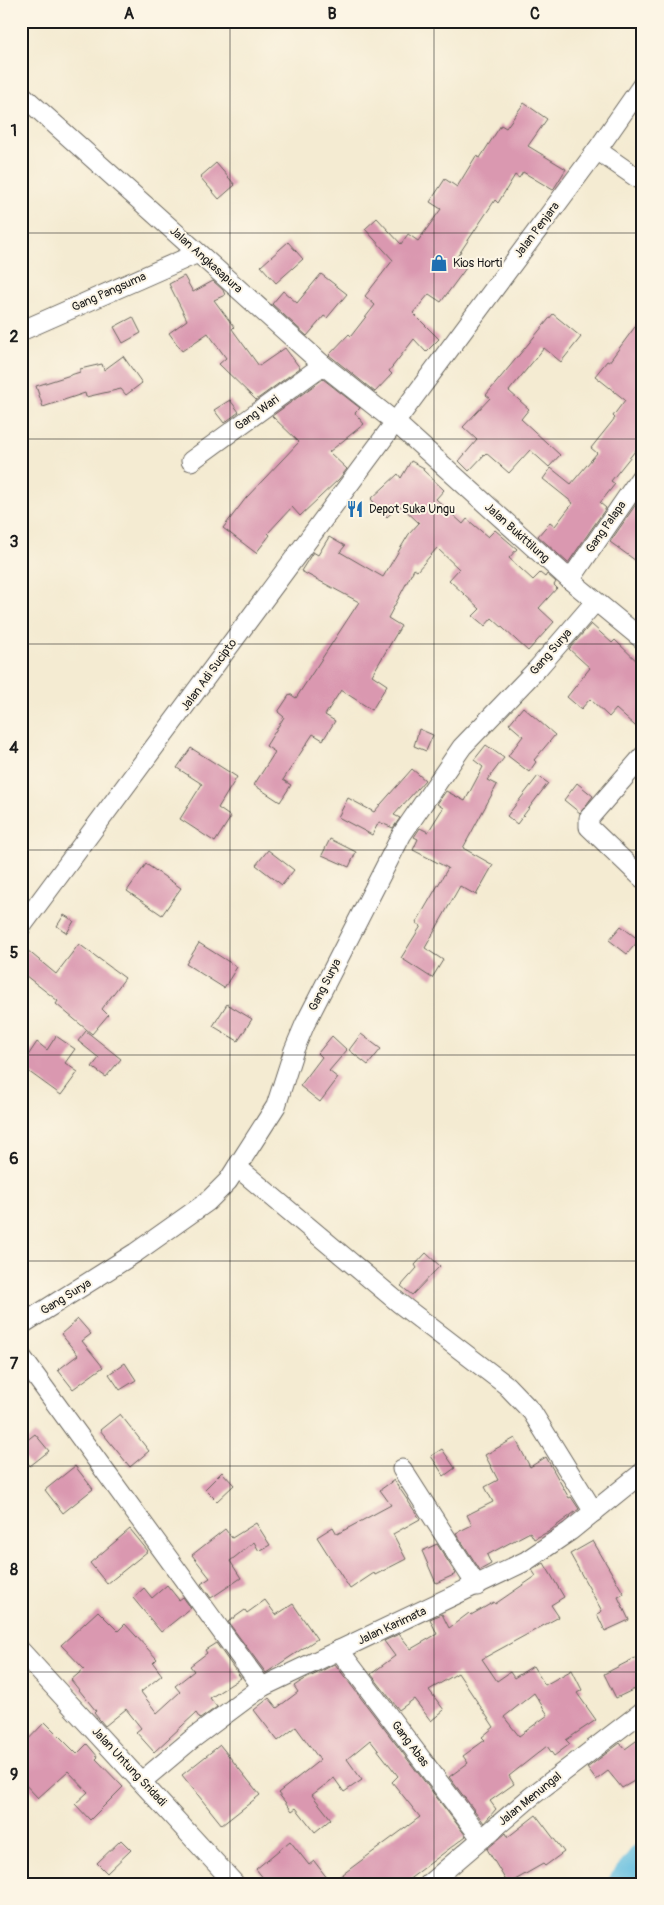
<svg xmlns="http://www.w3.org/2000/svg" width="664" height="1905" font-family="Pangolin,sans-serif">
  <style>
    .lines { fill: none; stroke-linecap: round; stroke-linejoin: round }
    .river { stroke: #62bee0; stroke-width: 29 }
    .building { fill: #da98b0; fill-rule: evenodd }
    .minor-casing { stroke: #68645c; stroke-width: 21 }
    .minor { stroke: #fff; stroke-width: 19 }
    .grid { fill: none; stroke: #1c1c1c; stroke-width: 1; stroke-opacity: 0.55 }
    .labels { text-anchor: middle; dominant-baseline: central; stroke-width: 4; stroke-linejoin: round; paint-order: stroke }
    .street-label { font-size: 12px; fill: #1c1c1c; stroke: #fcf5e5 }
    .poi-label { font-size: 12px; fill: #1c1c1c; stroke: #fcf5e5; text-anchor: start }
    .neatline { fill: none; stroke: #1c1c1c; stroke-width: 2 }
    .grid-label { font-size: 16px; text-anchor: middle; font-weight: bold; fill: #1c1c1c }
  </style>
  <rect width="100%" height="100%" fill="#fcf5e5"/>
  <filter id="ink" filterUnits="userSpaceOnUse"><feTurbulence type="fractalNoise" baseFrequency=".02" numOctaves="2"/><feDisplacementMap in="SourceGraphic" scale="10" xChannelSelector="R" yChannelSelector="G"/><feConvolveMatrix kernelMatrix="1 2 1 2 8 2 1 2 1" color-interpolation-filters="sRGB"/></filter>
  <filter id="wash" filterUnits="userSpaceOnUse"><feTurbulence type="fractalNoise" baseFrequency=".0096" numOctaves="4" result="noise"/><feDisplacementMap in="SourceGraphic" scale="20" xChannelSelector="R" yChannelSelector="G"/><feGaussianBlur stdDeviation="1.12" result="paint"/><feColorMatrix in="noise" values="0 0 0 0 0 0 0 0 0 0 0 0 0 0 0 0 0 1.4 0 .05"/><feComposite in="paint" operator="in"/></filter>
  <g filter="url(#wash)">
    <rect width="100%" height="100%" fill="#f4ebd2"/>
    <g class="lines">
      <path class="river" d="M622,1884L643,1857"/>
    </g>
    <g id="blocks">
      <g class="building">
        <path d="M524,103L547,119L528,146L566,169L553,190L523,172L519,178L515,175L498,203L495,200L455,260L466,268L441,302L429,294L413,313L439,339L426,352L414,339L389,371L392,374L375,392L329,355L349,334L351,336L375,305L365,296L393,260L365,229L377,218L401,244L408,234L418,241L441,209L430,202L445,179L457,187L476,156L480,158L501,125L506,128Z"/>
        <path d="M216,163L235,185L219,199L200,177Z"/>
        <path d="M288,242L303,259L276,283L261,266Z"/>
        <path d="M321,274L347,294L327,318L324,316L307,336L272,304L283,291L297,303Z"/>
        <path d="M184,276L193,292L213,281L223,290L225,295L214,300L234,327L232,329L259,366L285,348L300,368L256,400L219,364L226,358L208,333L182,351L169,333L187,320L169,284Z"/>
        <path d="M553,314L581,337L561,362L544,348L509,391L529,409L521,419L560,455L549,467L530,450L509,473L486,453L469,471L459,461L477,440L463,427L490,398L486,395Z"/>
        <path d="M643,316V437L637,444L639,446L611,481L615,484L600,503L606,508L568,563L538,536L550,522L555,526L573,503L543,479L551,468L571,484L597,453L591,448L615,418L613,416L625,400L595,376L607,361L609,362Z"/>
        <path d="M133,317L141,333L123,343L114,327Z"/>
        <path d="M123,356L142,383L126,395L121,389L86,397L85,393L43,407L36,386L80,372V369L102,364L104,370Z"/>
        <path d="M323,379L360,408L355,413L364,424L329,452L347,469L339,479L300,516L292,507L268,533L270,535L256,553L223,528L246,498L299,442L272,416Z"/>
        <path d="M230,400L239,412L224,423L214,410Z"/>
        <path d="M411,461L424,468L423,470L444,490L436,499L463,524L467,519L488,537L495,530L517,549L509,558L533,580L540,573L545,577L547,574L556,582L554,585L557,588L539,608L554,622L528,651L492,618L485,626L473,616L480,609L449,580L459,569L437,548L417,571L414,569L388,618L401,626L372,675L387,685L372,710L341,690L325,715L335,721L323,740L313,734L283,780L291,785L280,802L254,785L275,752L266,746L284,717L278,712L290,694L296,698L359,602L301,571L313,552L318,555L329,537L345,546L340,552L383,577L409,534L419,523L400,505L387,517L371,499L398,474L401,478Z"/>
        <path d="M643,494V566L610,542Z"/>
        <path d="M591,624L612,643L615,640L643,667V733L616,709L609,717L590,699L581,709L567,697L590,668L569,649Z"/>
        <path d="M523,707L555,735L534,760L536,762L529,772L508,756L523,736L509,724Z"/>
        <path d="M419,729L433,735L426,751L414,746Z"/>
        <path d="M486,745L504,758L487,780L497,785L463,848L493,865L476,895L460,886L425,948L443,960L432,978L401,958L421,926L416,923L448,868L413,850L418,839L414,837L420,828L428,832L443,808L437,804L446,791L465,801L483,767L474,760Z"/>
        <path d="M191,748L237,777L218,808L231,817L215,842L180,819L202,784L177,768Z"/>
        <path d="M412,769L425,780L394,815L400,818L393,828L379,822L372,835L338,817L348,798L374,812Z"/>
        <path d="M538,776L548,783L517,824L507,816Z"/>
        <path d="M577,783L593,796L580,813L564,800Z"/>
        <path d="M330,839L356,852L349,867L322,855Z"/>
        <path d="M268,850L294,870L282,885L256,865Z"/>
        <path d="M146,864L181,888L162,915L127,891Z"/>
        <path d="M64,915L74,921L67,933L57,926Z"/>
        <path d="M621,926L639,940L627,954L609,940Z"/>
        <path d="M199,943L237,967L224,988L186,964Z"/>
        <path d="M79,944L125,978L102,1009L108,1015L92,1034L56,1004L58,1001L21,972V957L27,950L56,974Z"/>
        <path d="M227,1004L252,1019L238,1041L213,1026Z"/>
        <path d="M86,1031L121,1059L106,1077L92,1067L99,1058L78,1041Z"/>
        <path d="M361,1034L381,1049L368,1065L349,1050Z"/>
        <path d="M56,1036L75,1049L65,1063L78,1072L61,1095L21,1066L37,1042L47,1050Z"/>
        <path d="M332,1036L347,1050L329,1071L338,1078L320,1102L300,1086L322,1057L318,1053Z"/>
        <path d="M426,1253L440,1266L412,1295L401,1286L417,1268L415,1265Z"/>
        <path d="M78,1319L91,1334L82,1341L103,1367L73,1389L58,1370L78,1355L61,1334Z"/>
        <path d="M125,1363L136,1380L120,1390L109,1374Z"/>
        <path d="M120,1414L149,1451L130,1467L100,1430Z"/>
        <path d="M35,1434L49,1451L30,1466L21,1454V1445Z"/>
        <path d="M515,1438L530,1467L546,1457L569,1498L571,1497L579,1509L548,1532L534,1539L530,1532L487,1555L491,1564L480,1570L456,1533L472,1525L467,1515L493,1502L485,1487L498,1480L485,1455Z"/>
        <path d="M442,1449L455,1468L444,1476L431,1456Z"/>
        <path d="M75,1466L93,1489L63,1513L45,1490Z"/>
        <path d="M222,1472L234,1485L217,1501L205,1489Z"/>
        <path d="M394,1480L420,1519L393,1534L406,1559L375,1575L374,1573L350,1589L317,1537L333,1527L337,1534L391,1505L380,1490Z"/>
        <path d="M256,1523L270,1545L259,1551L254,1542L230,1561L241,1578L211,1598L201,1584L210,1578L192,1555L225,1529L232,1538Z"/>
        <path d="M130,1529L148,1551L107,1584L90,1563Z"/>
        <path d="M593,1541L624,1594L618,1597L629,1620L605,1631L597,1614L602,1611L570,1554Z"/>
        <path d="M437,1544L456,1574L436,1583L422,1551Z"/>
        <path d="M544,1563L564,1597L551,1605L559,1617L482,1659L497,1681L510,1672L514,1678L533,1666L545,1685L572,1670L582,1690L577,1693L596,1720L566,1740L570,1744L554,1756L547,1746L509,1776L514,1784L490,1801L496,1809L484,1823L449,1777L468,1763L463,1756L485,1740L482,1737L494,1727L458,1673L429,1690L444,1710L431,1721L414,1699L399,1710L371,1674L395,1656L384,1641L399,1634L411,1649L437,1634L430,1619L442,1614L449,1628L469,1613L471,1615L494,1602L495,1604L536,1576L532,1570ZM534,1693L548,1715L519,1736L504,1717Z"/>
        <path d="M167,1585L179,1600L183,1597L191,1608L161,1632L133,1598L144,1588L152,1598Z"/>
        <path d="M265,1600L276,1615L293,1604L317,1639L266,1673L228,1622L245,1610L247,1613Z"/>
        <path d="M98,1611L118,1631L125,1624L157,1659L153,1663L162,1675L141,1692L157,1713L180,1692L175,1686L194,1671L190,1666L207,1653L205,1650L216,1643L241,1678L210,1698L217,1707L200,1719L196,1713L154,1752L136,1732L141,1728L126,1709L105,1726L94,1713L96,1711L71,1680L84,1669L61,1645Z"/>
        <path d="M643,1654V1685L616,1698L604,1674Z"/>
        <path d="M335,1664L466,1836L403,1884H268L256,1869L290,1841L309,1865L314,1861L331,1883L420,1817L392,1782L398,1776L370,1740L347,1759L362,1780L344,1792L334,1778L312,1795L331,1819L315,1832L296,1808L292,1811L278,1793L320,1760L296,1727L278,1741L254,1710L269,1698L277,1708L298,1692L294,1686L300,1682Z"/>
        <path d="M45,1722L77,1754L87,1744L98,1757L96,1759L123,1787L90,1820L75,1804L88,1792L68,1771L38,1798L21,1780V1747Z"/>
        <path d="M643,1736V1761L638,1764L643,1776L622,1788L608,1771L596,1780L587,1768L620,1743L625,1749Z"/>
        <path d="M220,1745L260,1795L222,1825L182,1775Z"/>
        <path d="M536,1815L564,1852L545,1866L543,1864L508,1884L487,1849L506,1833L508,1837Z"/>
        <path d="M121,1840L131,1850L107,1873L97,1863Z"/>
      </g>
    </g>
  </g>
  <g filter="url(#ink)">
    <use href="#blocks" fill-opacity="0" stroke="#68645c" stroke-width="1"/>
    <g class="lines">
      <g class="minor-casing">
        <g id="minor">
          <path d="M21,94L323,365L395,422L570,580L643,640"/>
          <path d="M597,150L643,182"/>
          <path d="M21,331L198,253"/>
          <path d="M191,461L323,365"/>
          <path d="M570,580L643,474"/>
          <path d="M643,756L589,818V827L643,879"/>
          <path d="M21,927L597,150L643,84"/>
          <path d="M237,1167L399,1303L506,1385L532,1412L594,1512"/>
          <path d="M21,1325L135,1253L207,1202L228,1181L276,1106L294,1050L305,1024L402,834L462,747L538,668L595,602"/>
          <path d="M21,1356L262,1687"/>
          <path d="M402,1469L477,1586"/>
          <path d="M339,1650L481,1838"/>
          <path d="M21,1651L235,1884"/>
          <path d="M142,1781L192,1739L262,1687L526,1561L570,1531L643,1472"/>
          <path d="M429,1884L532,1796L643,1711"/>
        </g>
      </g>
      <use href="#minor" class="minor"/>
    </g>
  </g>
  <path class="grid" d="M230,21V1884M434,21V1884M21,233H643M21,439H643M21,644H643M21,850H643M21,1055H643M21,1261H643M21,1466H643M21,1672H643"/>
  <defs>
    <g id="shop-bare" transform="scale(1.35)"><path d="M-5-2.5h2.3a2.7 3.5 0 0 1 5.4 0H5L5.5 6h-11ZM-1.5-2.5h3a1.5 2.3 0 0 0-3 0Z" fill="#1f6fb2" stroke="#fcf5e5" stroke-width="2.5" paint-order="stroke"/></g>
    <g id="restaurant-bare" transform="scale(1.35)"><path d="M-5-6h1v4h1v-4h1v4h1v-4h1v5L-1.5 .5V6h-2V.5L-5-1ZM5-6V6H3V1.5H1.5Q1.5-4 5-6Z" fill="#1f6fb2" stroke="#fcf5e5" stroke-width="2.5" paint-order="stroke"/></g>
  </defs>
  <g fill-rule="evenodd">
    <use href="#shop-bare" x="439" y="263"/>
    <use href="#restaurant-bare" x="355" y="509"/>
  </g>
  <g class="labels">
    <g class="street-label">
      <text transform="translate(537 230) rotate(-53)">Jalan Penjara</text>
      <text transform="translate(206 260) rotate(42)">Jalan Angkasapura</text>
      <text transform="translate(109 292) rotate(-24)">Gang Pangsuma</text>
      <text transform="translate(257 413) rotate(-36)">Gang Wari</text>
      <text transform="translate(606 527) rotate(-55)">Gang Palapa</text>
      <text transform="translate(517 533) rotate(42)">Jalan Bukittilung</text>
      <text transform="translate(551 652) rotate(-49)">Gang Surya</text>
      <text transform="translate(209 675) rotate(-54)">Jalan Adi Sucipto</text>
      <text transform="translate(325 985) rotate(-63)">Gang Surya</text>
      <text transform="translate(66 1297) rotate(-32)">Gang Surya</text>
      <text transform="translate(392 1626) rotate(-25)">Jalan Karimata</text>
      <text transform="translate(410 1744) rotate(53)">Gang Abas</text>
      <text transform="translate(129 1767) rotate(47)">Jalan Untung Sridadi</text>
      <text transform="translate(530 1799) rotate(-39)">Jalan Menungal</text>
    </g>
    <g class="poi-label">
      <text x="453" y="263">Kios Horti</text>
      <text x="369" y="509">Depot Suka Ungu</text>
    </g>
  </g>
  <rect width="664" height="1905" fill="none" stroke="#fcf5e5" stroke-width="55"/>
  <rect x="28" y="28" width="608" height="1850" class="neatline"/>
  <g class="grid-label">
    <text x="129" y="19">A</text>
    <text x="332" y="19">B</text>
    <text x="535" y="19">C</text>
    <text x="14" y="136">1</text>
    <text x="14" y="342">2</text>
    <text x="14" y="547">3</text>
    <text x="14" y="753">4</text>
    <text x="14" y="958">5</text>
    <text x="14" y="1164">6</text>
    <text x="14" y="1369">7</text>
    <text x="14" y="1575">8</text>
    <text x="14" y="1780">9</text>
  </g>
</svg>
